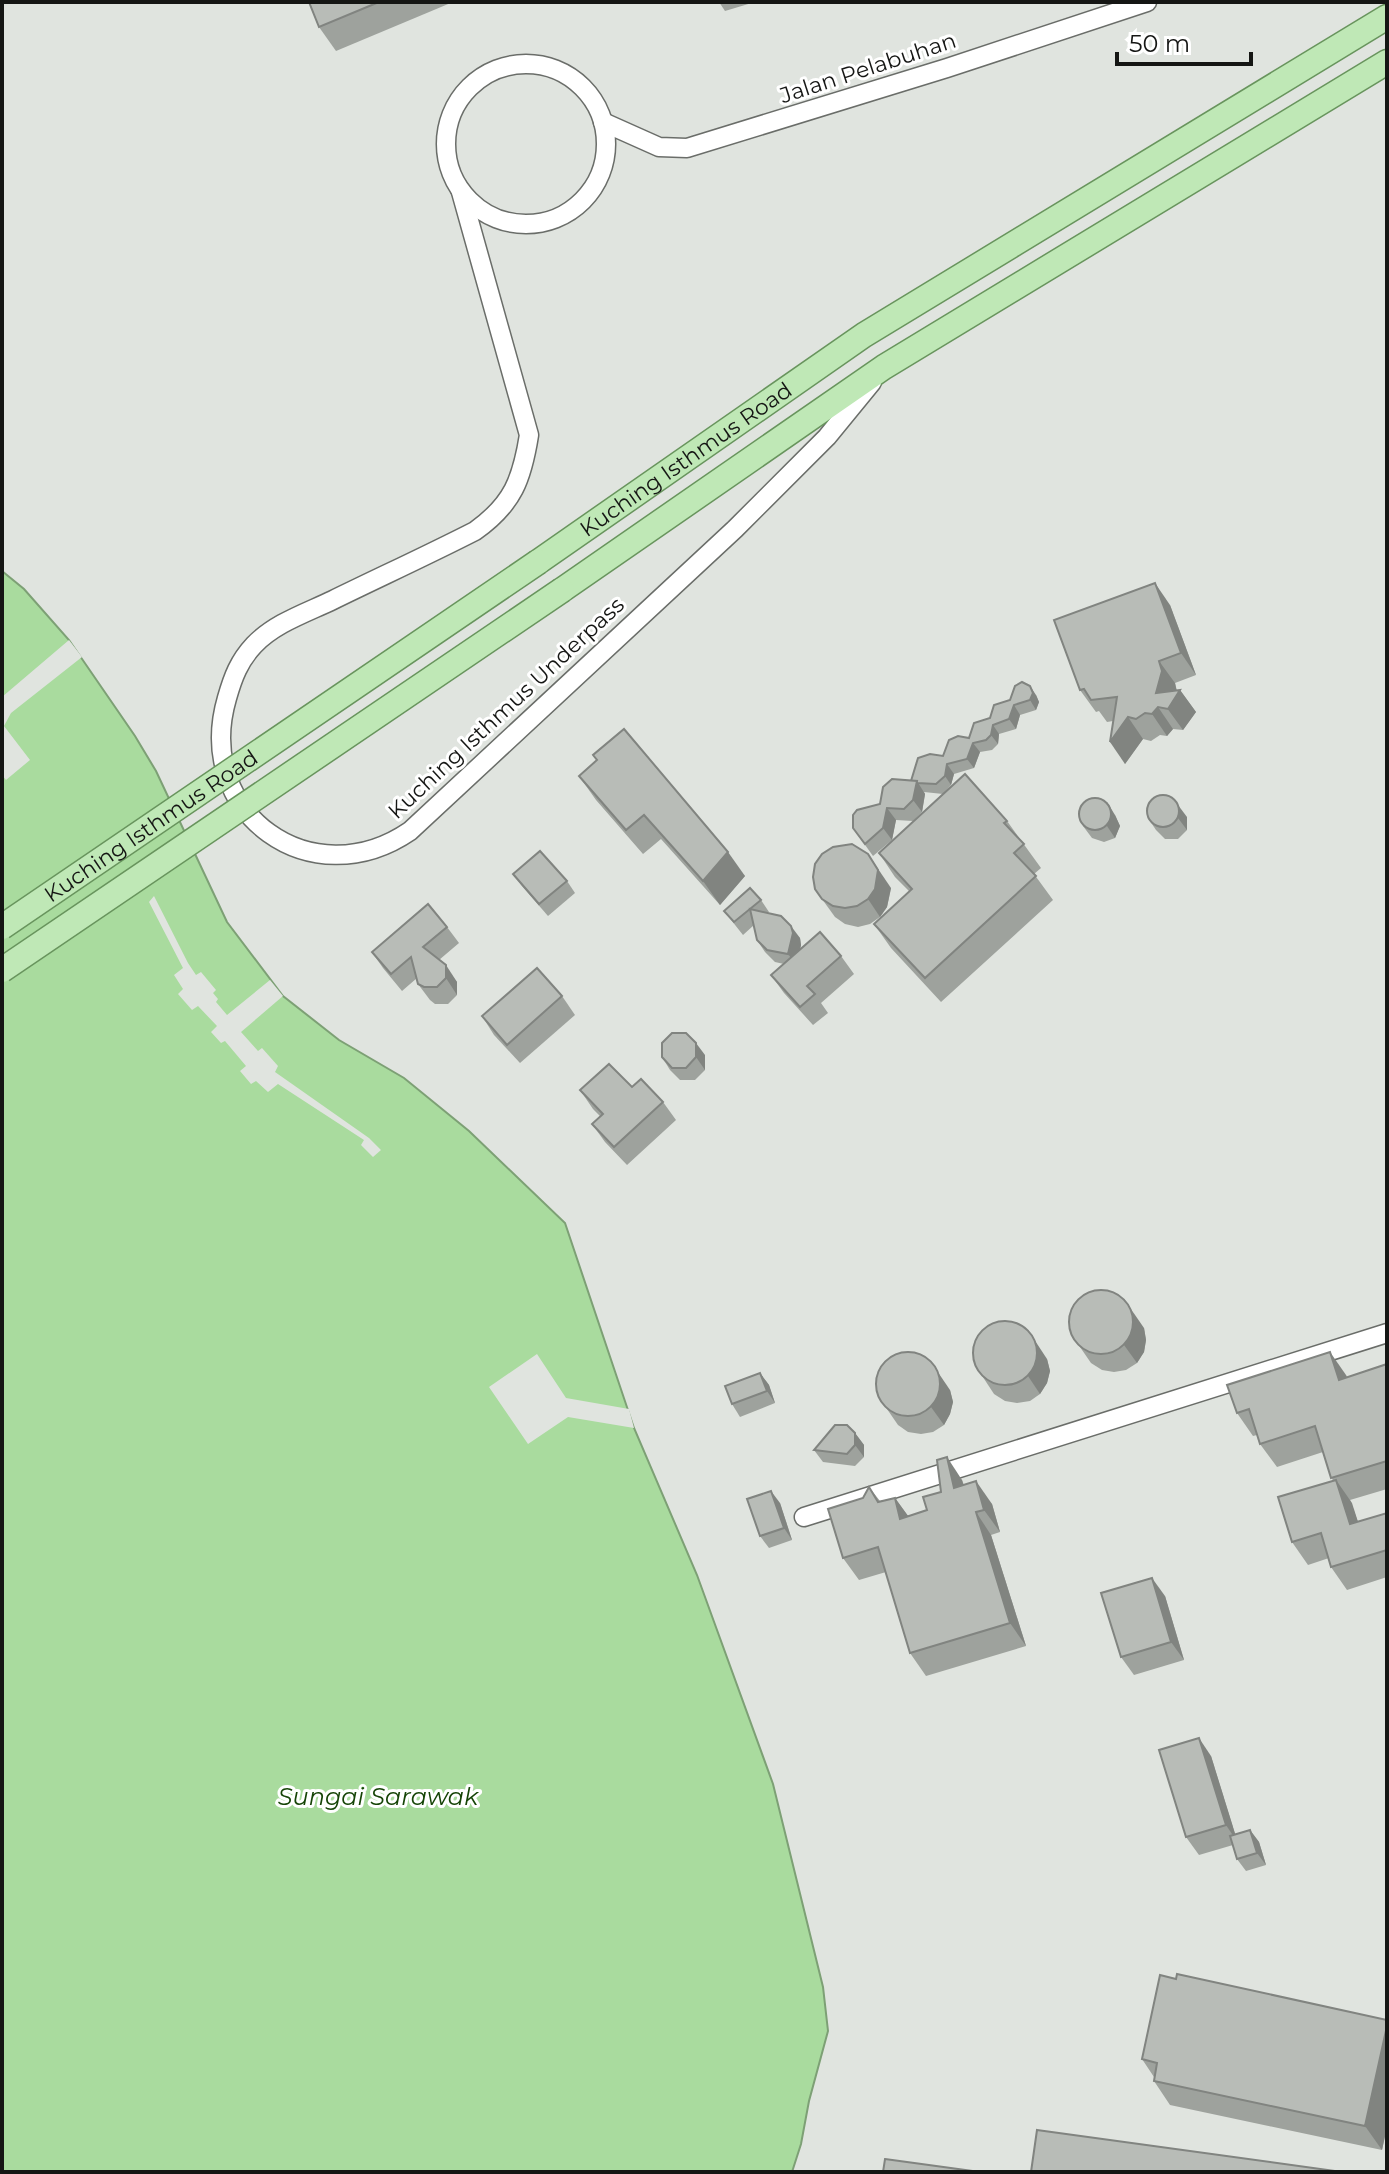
<svg xmlns="http://www.w3.org/2000/svg" width="1389" height="2174" font-family="Montserrat,sans-serif">
  <style>
    .water { fill: #a9db9e; stroke: #7da075; stroke-width: 2 }
    .pier { fill: #e0e4df }
    .lines { fill: none; stroke-linecap: round; stroke-linejoin: round }
    .minor-casing { stroke: #6a6d69; stroke-width: 21 }
    .major-casing { stroke: #68945d; stroke-width: 27 }
    .minor { stroke: #fff; stroke-width: 18 }
    .major { stroke: #bfe8b6; stroke-width: 24 }
    .major-bridge-casing { stroke: #68945d; stroke-width: 27; stroke-linecap: butt }
    .major-bridge { stroke: #bfe8b6; stroke-width: 24 }
    .wall { fill: #9ea29d }
    .shaded-wall { fill: #818480 }
    .building { fill: #b8bcb7; stroke: #818480; stroke-width: 2 }
    .labels { text-anchor: middle; dominant-baseline: central; stroke-width: 6; stroke-linejoin: round; paint-order: stroke }
    .street-label { font-size: 22px; fill: #151614; stroke: #fff }
    .water-label { font-size: 24px; font-style: italic; fill: #154406; stroke: #fff }
  </style>
  <rect width="100%" height="100%" fill="#e0e4df"/>
  <path class="water" d="M2,571L24,589L69,640L135,736L156,771L227,922L283,996L339,1040L404,1078L469,1131L565,1223L634,1428L697,1575L773,1784L823,1987L828,2031L809,2101L801,2144L792,2172H2Z"/>
  <g class="pier">
    <path d="M69,640L82,657L11,713L4,726L30,760L6,780L2,775V697Z"/>
    <path d="M154,896L188,963L196,975L201,972L216,990L213,993L218,999L216,1002L227,1015L270,980L283,996L241,1032L258,1051L262,1048L278,1066L275,1072L369,1138L381,1150L373,1157L361,1145L364,1140L278,1084L268,1092L256,1081L251,1084L240,1071L246,1066L225,1041L221,1043L211,1032L217,1026L198,1006L192,1010L178,994L183,989L174,975L183,968L149,902Z"/>
    <path d="M537,1354L566,1398L629,1409L634,1428L568,1417L528,1444L489,1387Z"/>
  </g>
  <g class="lines">
    <g class="minor-casing">
      <g id="minor">
        <circle cx="526" cy="144" r="80"/>
        <path d="M603,122L659,147L687,148L947,68L1147,2"/>
        <path d="M461,192L529,435C522,479 513,504 475,531C428,555 380,577 333,600C306,613 275,623 254,645C239,661 233,677 227,698C193,814 312,898 410,831L735,529L827,437L872,382"/>
        <path d="M804,1517L1387,1333"/>
      </g>
    </g>
    <g class="major-casing">
      <g id="major">
        <path id="s1" d="M538,562L864,335L1387,17"/>
        <path d="M562,590L884,367L1387,62"/>
      </g>
    </g>
    <use href="#minor" class="minor"/>
    <use href="#major" class="major"/>
    <g class="major-bridge-casing">
      <g id="major-bridge">
        <path id="s2" d="M2,927L538,562"/>
        <path d="M2,970L562,590"/>
      </g>
    </g>
    <use href="#major-bridge" class="major-bridge"/>
  </g>
  <g class="wall">
    <path d="M309,2H453L336,51L319,27Z"/>
    <path d="M719,2H755L725,11Z"/>
    <path d="M1170,605L1196,675L1175,683L1177,691L1180,690L1196,712L1183,730L1173,729L1167,736L1160,735L1151,741L1143,739L1125,764L1113,721L1107,722L1099,711L1096,712L1080,690Z"/>
    <path d="M1036,695L1039,702L1036,710L1020,715L1016,729L999,734L998,744L992,750L980,752L974,768L954,774L951,785L943,794L924,792L925,794L922,812L913,821L896,820L892,840L873,856L853,828L911,781L969,738L990,718L994,705Z"/>
    <path d="M593,755L745,876L720,905L661,839L643,854L596,800L579,776L597,761Z"/>
    <path d="M1115,815L1120,826L1115,838L1104,842L1092,838L1083,826Z"/>
    <path d="M1187,817V830L1178,839H1165L1156,830L1148,818Z"/>
    <path d="M1007,821L1041,868L1034,874L1053,900L941,1002L891,948L874,924L910,892L895,877L879,853Z"/>
    <path d="M513,874L567,881L575,893L548,916L522,886Z"/>
    <path d="M891,888L887,907L880,917L870,924L858,927L845,924L835,917L822,899Z"/>
    <path d="M761,900L769,912L768,913L800,938L801,945L800,949L841,956L854,974L821,1003L828,1013L813,1025L784,993L771,975L784,964L775,962L765,952L757,940L754,925L743,935L724,911Z"/>
    <path d="M447,927L459,943L439,960L457,982V995L448,1004H435L430,1000L418,984L417,978L402,991L383,968L372,952Z"/>
    <path d="M562,996L575,1015L520,1063L494,1035L482,1016Z"/>
    <path d="M705,1055V1070L695,1080H680L670,1070L662,1057Z"/>
    <path d="M632,1087L663,1102L676,1120L627,1165L605,1142L592,1124L600,1116L593,1109L580,1090Z"/>
    <path d="M1144,1328L1146,1340L1144,1352L1137,1363L1126,1370L1114,1372L1102,1370L1091,1363L1071,1334Z"/>
    <path d="M1047,1359L1050,1371L1047,1383L1040,1394L1030,1401L1017,1403L1005,1401L994,1394L975,1365Z"/>
    <path d="M1387,1364V1489L1350,1500L1358,1522L1387,1513V1577L1347,1590L1331,1567L1329,1558L1308,1565L1292,1542L1333,1481L1323,1452L1277,1467L1260,1444L1257,1435L1253,1436L1237,1413L1346,1375L1347,1377Z"/>
    <path d="M760,1373L769,1385L775,1403L740,1417L732,1404Z"/>
    <path d="M950,1390L953,1402L950,1414L944,1425L933,1432L921,1434L908,1432L898,1425L878,1396Z"/>
    <path d="M855,1433L864,1445V1457L855,1466L823,1462L814,1450Z"/>
    <path d="M962,1480L964,1485L992,1504L1000,1532L991,1535L1026,1646L926,1676L910,1653L886,1572L859,1580L843,1558L863,1498L869,1487L880,1501L895,1498L908,1516L927,1510L941,1492Z"/>
    <path d="M780,1503L792,1540L769,1548L760,1536Z"/>
    <path d="M1165,1596L1184,1660L1134,1675L1121,1657Z"/>
    <path d="M1211,1756L1235,1834L1250,1830L1259,1842L1266,1865L1246,1871L1237,1859L1233,1845L1199,1855L1186,1837Z"/>
    <path d="M1176,1979L1387,2020V2127L1382,2150L1170,2105L1154,2081V2077L1142,2059Z"/>
  </g>
  <g class="shaded-wall">
    <path d="M1155,583L1170,605L1196,675L1181,653Z"/>
    <path d="M1159,661L1175,683L1177,693L1180,690L1196,712L1183,730L1156,693Z"/>
    <path d="M1030,686L1036,695L1039,702L1036,710L1030,700Z"/>
    <path d="M1014,705L1020,715L1016,729L1009,719Z"/>
    <path d="M1158,707L1173,729L1167,736L1152,714Z"/>
    <path d="M1128,717L1143,739L1125,764L1110,742Z"/>
    <path d="M993,725L999,734L998,744L991,735Z"/>
    <path d="M973,743L980,752L974,768L967,759Z"/>
    <path d="M947,764L954,774L951,785L945,776Z"/>
    <path d="M917,781L925,794L922,812L913,800Z"/>
    <path d="M1107,802L1115,815L1120,826L1115,838L1107,826Z"/>
    <path d="M1178,805L1187,817V830L1178,818Z"/>
    <path d="M887,808L896,820L892,840L883,828Z"/>
    <path d="M728,852L745,876L720,905L703,881Z"/>
    <path d="M868,854L891,888L887,907L880,917L868,899Z"/>
    <path d="M791,926L800,938L801,945L797,966L788,954Z"/>
    <path d="M446,965L457,982V995L446,978Z"/>
    <path d="M696,1043L705,1055V1070L696,1057Z"/>
    <path d="M1124,1299L1144,1328L1146,1340L1144,1352L1137,1363L1124,1345Z"/>
    <path d="M1028,1330L1047,1359L1050,1371L1047,1383L1040,1394L1028,1376Z"/>
    <path d="M1330,1352L1346,1375L1355,1403L1339,1380Z"/>
    <path d="M931,1362L950,1390L953,1402L950,1414L944,1425L931,1407Z"/>
    <path d="M760,1373L769,1385L775,1403L767,1391Z"/>
    <path d="M855,1433L864,1445V1457L855,1445Z"/>
    <path d="M947,1457L962,1480L970,1510L954,1488Z"/>
    <path d="M1336,1480L1352,1503L1366,1547L1350,1524Z"/>
    <path d="M976,1481L992,1504L1000,1532L984,1510Z"/>
    <path d="M771,1491L780,1503L792,1540L784,1528Z"/>
    <path d="M895,1498L911,1520L900,1519Z"/>
    <path d="M976,1512L991,1535L1026,1646L1010,1623Z"/>
    <path d="M1152,1578L1165,1596L1184,1660L1171,1642Z"/>
    <path d="M1199,1738L1211,1756L1238,1843L1226,1825Z"/>
    <path d="M1250,1830L1259,1842L1266,1865L1257,1853Z"/>
    <path d="M1387,2026V2127L1382,2150L1365,2126Z"/>
  </g>
  <g class="building">
    <path d="M309,2H379L319,27Z"/>
    <path d="M1155,583L1181,653L1159,661L1162,671L1156,693L1180,690L1168,709L1158,707L1152,714L1145,713L1136,719L1128,717L1110,742L1117,697L1091,700L1084,689L1080,690L1054,620Z"/>
    <path d="M1022,682L1030,686L1033,693L1030,700L1014,705L1009,719L993,725L991,735L986,740L973,743L967,759L947,764L945,776L936,784L917,783V781H911L918,758L930,754L943,756L949,740L958,736L969,738L974,723L990,718L994,705L1010,700L1015,686Z"/>
    <path d="M624,729L728,852L703,881L644,815L626,830L579,776L597,760L593,755Z"/>
    <path d="M965,774L1007,821L1004,823L1024,844L1014,853L1036,876L925,978L874,924L912,889L879,853Z"/>
    <path d="M892,779L917,781L913,800L904,809L887,808L883,828L865,844L853,828V815L857,810L880,804L883,787Z"/>
    <circle cx="1163" cy="811" r="16"/>
    <circle cx="1095" cy="814" r="16"/>
    <path d="M852,844L868,854L878,870L875,889L868,899L857,906L845,908L833,906L822,899L815,889L813,877L815,864L822,854L833,847Z"/>
    <path d="M540,851L567,881L539,904L513,874Z"/>
    <path d="M750,888L761,900L734,922L724,911Z"/>
    <path d="M428,904L447,927L423,947L446,965V978L437,987H424L418,984L411,957L391,974L372,952Z"/>
    <path d="M750,909L781,916L791,926L793,933L788,954L767,950L757,940Z"/>
    <path d="M820,932L841,956L807,986L815,994L800,1007L771,975Z"/>
    <path d="M537,968L562,996L507,1045L482,1016Z"/>
    <path d="M672,1033H686L696,1043V1057L686,1068H672L662,1057V1043Z"/>
    <path d="M609,1064L632,1087L641,1079L663,1102L614,1147L592,1124L603,1114L580,1090Z"/>
    <circle cx="1101" cy="1322" r="32"/>
    <circle cx="1005" cy="1353" r="32"/>
    <path d="M1330,1352L1339,1380L1387,1364V1461L1331,1478L1315,1426L1260,1444L1249,1409L1237,1413L1227,1385Z"/>
    <circle cx="908" cy="1384" r="32"/>
    <path d="M760,1373L767,1391L732,1404L725,1386Z"/>
    <path d="M835,1425H847L855,1433V1445L847,1454L814,1450Z"/>
    <path d="M947,1457L954,1488L976,1481L984,1510L976,1512L1010,1623L910,1653L878,1547L843,1558L828,1509L863,1498L869,1487L878,1502L895,1498L900,1519L927,1510L923,1497L941,1492L937,1460Z"/>
    <path d="M1336,1480L1350,1524L1387,1513V1550L1331,1567L1321,1533L1292,1542L1278,1497Z"/>
    <path d="M771,1491L784,1528L760,1536L747,1499Z"/>
    <path d="M1152,1578L1171,1642L1121,1657L1101,1593Z"/>
    <path d="M1199,1738L1226,1825L1186,1837L1159,1750Z"/>
    <path d="M1250,1830L1257,1853L1237,1859L1230,1836Z"/>
    <path d="M1177,1974L1387,2020V2026L1365,2126L1154,2081L1157,2063L1142,2059L1160,1975L1176,1979Z"/>
    <path d="M1037,2130L1342,2172H1031Z"/>
    <path d="M885,2159L980,2172H883Z"/>
  </g>
  <g class="labels">
    <g class="street-label">
      <text transform="translate(868 68) rotate(-18)">Jalan Pelabuhan</text>
      <text stroke="none"><textPath href="#s1" startOffset="180">Kuching Isthmus Road</textPath></text>
      <text transform="translate(506 708) rotate(-43)">Kuching Isthmus Underpass</text>
      <text stroke="none"><textPath href="#s2" startOffset="180">Kuching Isthmus Road</textPath></text>
    </g>
    <g class="water-label">
      <text x="378" y="1796">Sungai Sarawak</text>
    </g>
  </g>
  <rect width="1389" height="2174" fill="none" stroke="#151614" stroke-width="8"/>
  <path d="M1117 52v12h134v-12" fill="none" stroke="#151614" stroke-width="4"/>
  <text x="1129" y="52" font-size="24" fill="#151614" stroke="#ffffff" stroke-width="6" paint-order="stroke">50 m</text>
</svg>
